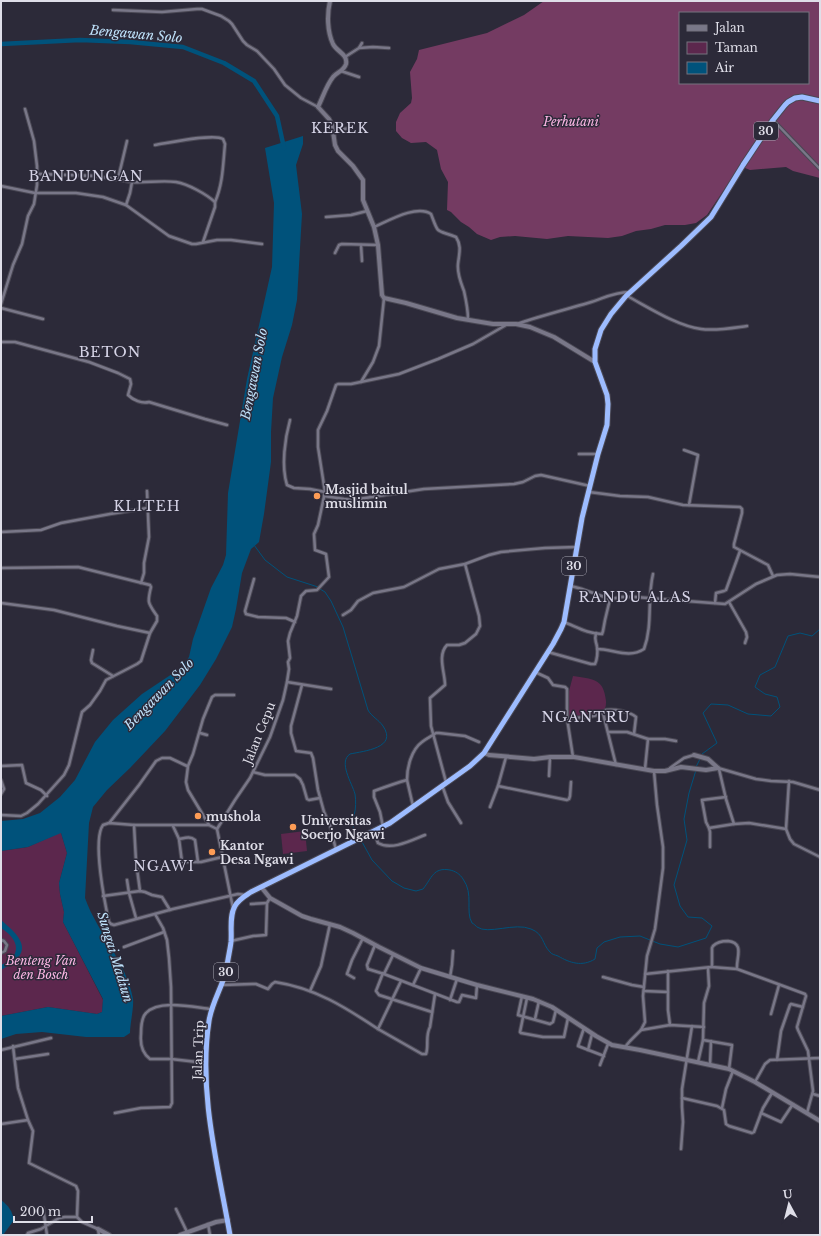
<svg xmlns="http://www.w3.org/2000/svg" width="821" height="1236" font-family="'Libre Baskerville',serif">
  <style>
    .green { fill: #5c274d }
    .forest { fill: #743b62; fill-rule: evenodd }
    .water { fill: #00527b }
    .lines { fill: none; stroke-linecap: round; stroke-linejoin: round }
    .stream { stroke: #00527b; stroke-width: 1 }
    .river { stroke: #00527b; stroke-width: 4.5 }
    .street-casing { stroke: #4a4854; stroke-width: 4.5 }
    .secondary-casing { stroke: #4a4854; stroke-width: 6 }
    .highway-casing { stroke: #4a4854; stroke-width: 7 }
    .street { stroke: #797788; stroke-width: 2.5 }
    .secondary { stroke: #797788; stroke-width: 4 }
    .highway { stroke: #9dbcff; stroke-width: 5 }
    .poi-dot { fill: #fd9c55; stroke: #2c2a39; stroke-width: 1.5 }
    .labels { text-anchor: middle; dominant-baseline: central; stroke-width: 3; stroke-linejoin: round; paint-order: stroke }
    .shield { fill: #2c2a39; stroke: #a9a8b4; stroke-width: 1 }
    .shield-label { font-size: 11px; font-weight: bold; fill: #dfdee8 }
    .park-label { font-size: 12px; font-style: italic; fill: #fcb6e4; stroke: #2c2a39 }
    .poi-label { font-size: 12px; font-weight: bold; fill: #dfdee8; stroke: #2c2a39; text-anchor: start }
    .street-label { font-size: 12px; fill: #dfdee8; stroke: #2c2a39 }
    .water-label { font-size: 13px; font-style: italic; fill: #bfe2fb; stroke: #2c2a39 }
    .quarter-label { font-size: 14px; letter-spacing: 1px; fill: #d5d3e6; stroke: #2c2a39 }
  </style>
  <rect width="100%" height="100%" fill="#2c2a39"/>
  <g class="green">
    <path d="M573,676C592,679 604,678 606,701C606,705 606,709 602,712C597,715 575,716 568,717L569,691Z"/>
    <path d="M305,831L307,851L283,854L281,834Z"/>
    <path d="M59,833H61L67,853L59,883L60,894L64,912L63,922L103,1000L102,1012L97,1014L48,1007L1,1016V851L28,847Z"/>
  </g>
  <path class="forest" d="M544,1H820V178L793,171L786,167L750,170L740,166L707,215L696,223L685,225H665L651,229L636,231L622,236L608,238L568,236L547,239L515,236L500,237L491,240L477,234L469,227L461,222L451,212L447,210L448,182L441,169L437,150L426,142L411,143L402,138L396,131V122L400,113L411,103L412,98L410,72L417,59L419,50L487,33L524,15ZM680,13H808V83H680Z"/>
  <g class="water">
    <path d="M303,136V144L296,165L302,214L297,300L292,325L282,357L273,398L271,432V462L264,514L259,542L251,549L242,573L236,609L232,627L216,659L200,685L165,731L130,768L107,790L93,807L89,823L85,898C97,932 127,963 133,999C134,1007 130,1024 130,1033L124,1037H86L42,1032L16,1034L1,1039V1016L48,1007L97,1014L102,1012L103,999L63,922L64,912L60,894L59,883L67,853L61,833L28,847L1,851V821L23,819L40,813L60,797L75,780L95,742L113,720L142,694L181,668L189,657L193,639L211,588L223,565L226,555L228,493L247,379L272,267L274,203L265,148Z"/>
    <path d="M1,920C25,940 33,953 1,970V965C23,956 19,939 1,928Z"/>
    <path d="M1,1200C9,1206 12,1211 14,1220L3,1235H1Z"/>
  </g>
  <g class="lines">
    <g class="stream">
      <path d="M254,545L265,560L287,577L318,587"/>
      <path d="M320,589L325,592L331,601L343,627L368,710C371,716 379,720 383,726C398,748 364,751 350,754C338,762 352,783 355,794C356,801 356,808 354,816C354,818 352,822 353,825C353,829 356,833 358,836"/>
      <path d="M701,756L702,754L717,743L703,713L711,704L728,705L748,714L771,716L780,707L777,697L765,694L755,687L760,675L775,667L788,636L800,633L812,636L820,629"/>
      <path d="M696,767L700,759"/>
      <path d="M361,840L372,860L392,881L404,888L416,891L423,889C432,878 433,867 450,870C455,871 460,874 463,879C474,894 465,911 472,923C473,923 477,927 477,927C488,935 515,922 531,929C544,934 542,944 550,952C551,954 555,955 558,956C570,963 582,967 595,959L597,948L604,942L620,937L640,936L660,944L678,947L706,938L712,926L702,918L688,917L680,906L674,885L687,840L684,819L689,793L696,770"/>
    </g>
    <path class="river" d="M1,44L80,40L130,42L183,47L224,63L254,81L277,116L284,148"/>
    <g class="street-casing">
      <g id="street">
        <path d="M113,10L162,12L197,9H202L221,16L229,21L232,24L243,41L247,45L257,51L274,69L285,85L301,98L318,107"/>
        <path d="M359,48L373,47L389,48"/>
        <path d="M345,57L359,48L362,43"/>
        <path d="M341,71L359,77"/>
        <path d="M773,120L820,169"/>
        <path d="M333,131L350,128"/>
        <path d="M155,145C168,143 214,133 223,139L225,144C223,164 223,184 215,202"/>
        <path d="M37,174L97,176L132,182L130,193L126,205"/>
        <path d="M118,179L127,141"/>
        <path d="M132,182C146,183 162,180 176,182C188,184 206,194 215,202V207L203,242"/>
        <path d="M1,186L35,193H76L103,197L126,205L169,236L192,244H196L217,240H231L262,244"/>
        <path d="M326,217L351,215L367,211"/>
        <path d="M374,227C388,221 417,204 431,214C439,235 435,229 456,237C462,246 459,254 458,264C457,274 461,283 464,291C466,300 468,310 468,319"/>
        <path d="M361,245L362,261"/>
        <path d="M335,253L339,245L342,244L378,245"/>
        <path d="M627,296C648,307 677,326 701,329C716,331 732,328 747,326"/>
        <path d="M1,304L13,265L22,244L28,216L34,204L37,185V166L34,141L25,109"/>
        <path d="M1,308L43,319"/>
        <path d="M517,324C540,316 564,310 588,303C602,299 614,292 629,292"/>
        <path d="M1,342H15L89,362L118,373L130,379L131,384L128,395C133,400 142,404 149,402L205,419L227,425"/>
        <path d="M361,382L373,362L379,346L384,298"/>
        <path d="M290,420C285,438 281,466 287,485L294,488L310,489L325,492"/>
        <path d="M684,450L698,455L689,505"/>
        <path d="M579,454H598"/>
        <path d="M589,492L620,496L648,497L683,505L740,507L742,509V513L734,544V547L768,565L773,576"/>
        <path d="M324,496L344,499L352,500L424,489L514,484L523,482L535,476L541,475L590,486"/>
        <path d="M1,532L41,530L61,523L110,514L148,508"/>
        <path d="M1,568L78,567L150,585L151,587C147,603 148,603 157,616V621L150,633L141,661L137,664L106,680L100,691L90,705L82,712L69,765L64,775L38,804L27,813L21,816L1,815"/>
        <path d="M254,579L245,611L246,614L258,617L286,618L295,622"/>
        <path d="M141,583L144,573V563L149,537L147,491"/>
        <path d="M571,586L582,589L610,599L622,597H635L725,604L756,584L777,575L790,574L820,577"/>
        <path d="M729,602L746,632L747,637L745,643"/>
        <path d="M1,603L54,610L117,626L150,633"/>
        <path d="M715,603L716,593L724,591L726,590L740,551"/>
        <path d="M343,615L351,610L358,601L373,593L404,587L439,569L465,564L489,555L501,552L545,548L577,547"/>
        <path d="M564,622C577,627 588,634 602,634L603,631L605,620L610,599"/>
        <path d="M597,649C613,649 629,659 644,649C653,625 647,599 653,574"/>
        <path d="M93,650L91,660L92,663L113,676"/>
        <path d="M548,652L591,664H595C597,660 598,652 597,647C596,640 594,641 596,633"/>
        <path d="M535,672L548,678L553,685L565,687L567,689V718L573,757"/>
        <path d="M287,682L331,689"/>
        <path d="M302,685L291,726V733L296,751L311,753L313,758L318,790L324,812L330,825L336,850"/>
        <path d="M603,713L616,765"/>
        <path d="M567,718C580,717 596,719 606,710C615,709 629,711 636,717L634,734"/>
        <path d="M608,732H627L648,739H665L676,741"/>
        <path d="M200,733L207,735"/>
        <path d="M1,766L22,765L26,783L41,790L47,796"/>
        <path d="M670,768L684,758L694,755"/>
        <path d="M718,768L756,779L771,781L793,782L820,790"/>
        <path d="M645,769L648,739"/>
        <path d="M719,769L726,799L734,824"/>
        <path d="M253,772L265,775H295L300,779L303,785L307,799L309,800L320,798"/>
        <path d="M549,776L550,757"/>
        <path d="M1,780L4,789L1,794"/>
        <path d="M407,780L413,806"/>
        <path d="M789,781L786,829L790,839L794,844L820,857"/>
        <path d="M446,782L431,726L430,698L445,685C445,673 437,655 447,645H459L465,643L476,634L480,626L479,616L465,564"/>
        <path d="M442,785L448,802L461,823"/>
        <path d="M498,786L567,800L569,799L570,796L571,782"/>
        <path d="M726,797L702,800L706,822L709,828L734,824L749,823L786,829"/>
        <path d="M490,807L498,786L506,757"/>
        <path d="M110,822L139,785L156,761L162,758H170L187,766"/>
        <path d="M134,825L136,861L140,891"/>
        <path d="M209,825H134L109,823L103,825C92,840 105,904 109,922L111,924L114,925L173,909L238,894L246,895"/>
        <path d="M173,826L179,839L182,862H201L222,857"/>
        <path d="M383,827L380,812L374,797V791C385,787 396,783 407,780C407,768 411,750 422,742C427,738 432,736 436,733H439L465,736L479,742"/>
        <path d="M709,828L710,832V847"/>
        <path d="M217,829L209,825L188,790L186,782L188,766L193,754L203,719L212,697L215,695H234"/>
        <path d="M374,832L378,843C392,851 412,840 425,835"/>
        <path d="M179,839C185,838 190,836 195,840L198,862"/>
        <path d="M127,880L129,893L136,918"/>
        <path d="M103,896L140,891L145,892L152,895L162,897L170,910"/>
        <path d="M251,904L267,903"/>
        <path d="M233,908L217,829L235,800L250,778L270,737L283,700L287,682L289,669L288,662L290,658L288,641L290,633L297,616L301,596L306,591L317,590L329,577L326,554L315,550L314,534L318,525L325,492L318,447V430L327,411L336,385L338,384H351L399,374L438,359L473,344L506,325"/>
        <path d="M1,940L4,941L7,945L5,951L1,953"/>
        <path d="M231,941L253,936L266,935L267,903L270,898"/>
        <path d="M375,945L367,965L368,969L384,974L457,1002H459L462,995L476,998L477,985"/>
        <path d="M124,947L164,932"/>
        <path d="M711,967L737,969"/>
        <path d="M668,971V1010L670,1025"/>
        <path d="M383,973L376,991L379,995L432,1012"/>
        <path d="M384,974L393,955"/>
        <path d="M645,974L711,967L712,966V948L713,946C717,942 722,941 728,941C745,943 736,958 737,969L805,994L806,996L797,1027L798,1030L808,1051L813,1091L807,1113"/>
        <path d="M450,977L452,965L453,951"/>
        <path d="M603,977L632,985L644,987"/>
        <path d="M354,978L347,974L352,960L363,938"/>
        <path d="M222,985L252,984H256L268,989L272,984L275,982C315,988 345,1007 378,1029L401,981"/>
        <path d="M413,985L421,968"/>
        <path d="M310,991L321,966L330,924"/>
        <path d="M644,991L668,992"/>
        <path d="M522,996L518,1015L550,1024L553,1022L556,1010"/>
        <path d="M527,998L520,1032L521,1033L543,1037H564L568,1018"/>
        <path d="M450,1000L457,979"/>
        <path d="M771,1014L779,985"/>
        <path d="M535,1019L539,1001"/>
        <path d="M584,1028L578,1046L604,1056"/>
        <path d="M378,1029L422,1054H426C429,1046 425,1036 430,1027L435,994"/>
        <path d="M641,1030L670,1025L704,1027"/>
        <path d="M703,1040L732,1045L729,1069"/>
        <path d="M13,1046L18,1088L28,1120L33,1131L29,1163L76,1186L78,1191L77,1217L82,1222L98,1229L99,1235"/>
        <path d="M625,1047L630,1041L641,1030L645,1022L643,996L647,956L655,929L663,868V847L657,805L654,771"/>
        <path d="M1,1050L51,1038"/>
        <path d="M588,1050L592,1034"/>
        <path d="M15,1059L48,1054"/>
        <path d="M777,1060L781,1031L790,1005L791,1004L803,1007"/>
        <path d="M698,1062L703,1040L704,1003L709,986L708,968"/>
        <path d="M206,1063L171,1059H150C142,1053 140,1044 141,1034C141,1028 141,1018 146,1013C159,999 193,1007 211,1009"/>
        <path d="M600,1065L608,1044"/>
        <path d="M710,1065L711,1041"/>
        <path d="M755,1082L765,1064L770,1060L820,1058"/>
        <path d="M813,1094L820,1096"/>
        <path d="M682,1098L717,1106L724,1110L726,1124L729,1126L752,1133L754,1132L763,1108L772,1093"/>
        <path d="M722,1108L726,1089L733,1071"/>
        <path d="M115,1113L141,1108L170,1107L172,1103L171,987L169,958L167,940L163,928L155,914"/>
        <path d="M761,1113L781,1122L793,1104"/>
        <path d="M1,1124L28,1120"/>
        <path d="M681,1149L683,1122L682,1107V1089L692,1026"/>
        <path d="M43,1208L47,1235"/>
        <path d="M176,1209L187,1232"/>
        <path d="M208,1224L210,1235"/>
        <path d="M27,1235L28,1233L41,1229L59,1218L65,1217H77"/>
      </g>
    </g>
    <g class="secondary-casing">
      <g id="secondary">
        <path d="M330,1C327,14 327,31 333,44C337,52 348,54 346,64C344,71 337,72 333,77C326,86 323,97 318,107L329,119L332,125L335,145L338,151L353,166L363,180V200L374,227L378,245L382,295L384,298L406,303L457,318L493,324H516L530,327L554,337L595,362"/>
        <path d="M484,753L489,755L534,759L550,757H574L654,771H665L681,767L706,770L718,768"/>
        <path d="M694,755L708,759L718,768"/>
        <path d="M262,888L270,898L302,916L311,919L340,927L353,933L379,947L421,968L477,985L533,999L552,1007L596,1036L612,1045L640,1050L729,1069L755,1082L820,1121"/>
        <path d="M98,1229L109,1235"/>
        <path d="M180,1235L216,1222L228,1220"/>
      </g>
    </g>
    <g class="highway-casing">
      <path id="highway" d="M230,1235C218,1166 198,1092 209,1021C212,1001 224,985 227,966C228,958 230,950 231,942C232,931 229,916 235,906C239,899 245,896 251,892L390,823L470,766L484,753L553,644L561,629L564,622L582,518L598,454L607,425L608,404L607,395L595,362V349L601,330L611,314L626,296L681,246L711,217L743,165L773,120L785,105L788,102L795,98L802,97L820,101"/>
    </g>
    <use href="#street" class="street"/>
    <use href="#secondary" class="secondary"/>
    <use href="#highway" class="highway"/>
  </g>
  <g class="poi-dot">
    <circle cx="317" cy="496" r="4"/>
    <circle cx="198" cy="816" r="4"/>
    <circle cx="293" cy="827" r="4"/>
    <circle cx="212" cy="852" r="4"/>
  </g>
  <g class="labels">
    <g class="shield">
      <rect x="754" y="122" width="24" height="18" rx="3"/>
      <rect x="562" y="557" width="24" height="18" rx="3"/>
      <rect x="214" y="963" width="24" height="18" rx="3"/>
    </g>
    <g class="shield-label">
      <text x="766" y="131">30</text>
      <text x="574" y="566">30</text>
      <text x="226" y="972">30</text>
    </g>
    <g class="park-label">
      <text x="571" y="121">Perhutani</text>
      <text x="41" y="960">Benteng Van<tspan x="41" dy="14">den Bosch</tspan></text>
    </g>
    <g class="poi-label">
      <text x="325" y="489">Masjid baitul<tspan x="325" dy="14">muslimin</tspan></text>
      <text x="206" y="816">mushola</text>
      <text x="301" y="820">Universitas<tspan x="301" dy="14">Soerjo Ngawi</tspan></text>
      <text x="220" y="845">Kantor<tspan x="220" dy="14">Desa Ngawi</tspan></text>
    </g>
    <g class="street-label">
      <text transform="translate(259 733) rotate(-68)">Jalan Cepu</text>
      <text transform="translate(198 1050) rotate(-88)">Jalan Trip</text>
    </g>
    <g class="water-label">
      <text transform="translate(136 34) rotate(5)">Bengawan Solo</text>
      <text transform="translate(254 374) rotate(-79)">Bengawan Solo</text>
      <text transform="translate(159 694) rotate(-46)">Bengawan Solo</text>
      <text transform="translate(115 957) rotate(73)">Sungai Madiun</text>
    </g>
    <g class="quarter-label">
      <text x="340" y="128">KEREK</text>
      <text x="86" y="176">BANDUNGAN</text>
      <text x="110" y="352">BETON</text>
      <text x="147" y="506">KLITEH</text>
      <text x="635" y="597">RANDU ALAS</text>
      <text x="586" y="717">NGANTRU</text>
      <text x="164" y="866">NGAWI</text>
    </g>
  </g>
  <rect width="821" height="1236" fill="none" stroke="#dfdee8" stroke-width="4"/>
  <rect x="679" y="12" width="130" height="72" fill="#2c2a39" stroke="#74727f"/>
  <rect x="687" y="25" width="20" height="6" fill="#797788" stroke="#74727f"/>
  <text x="715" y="32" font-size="12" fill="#dfdee8">Jalan</text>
  <rect x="687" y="42" width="20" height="12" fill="#5c274d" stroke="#74727f"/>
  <text x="715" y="52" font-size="12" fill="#dfdee8">Taman</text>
  <rect x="687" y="62" width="20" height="12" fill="#00527b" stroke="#74727f"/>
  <text x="715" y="72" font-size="12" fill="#dfdee8">Air</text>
  <g transform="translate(789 1204) rotate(353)" stroke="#2c2a39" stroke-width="3" paint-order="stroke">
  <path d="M0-3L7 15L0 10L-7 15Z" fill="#dfdee8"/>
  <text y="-6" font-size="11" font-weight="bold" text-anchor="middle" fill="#dfdee8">U</text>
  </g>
  <path d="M14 1216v6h78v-6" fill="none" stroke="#dfdee8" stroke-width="2"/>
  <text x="20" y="1216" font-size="12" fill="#dfdee8" stroke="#2c2a39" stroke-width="3" paint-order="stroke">200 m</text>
</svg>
